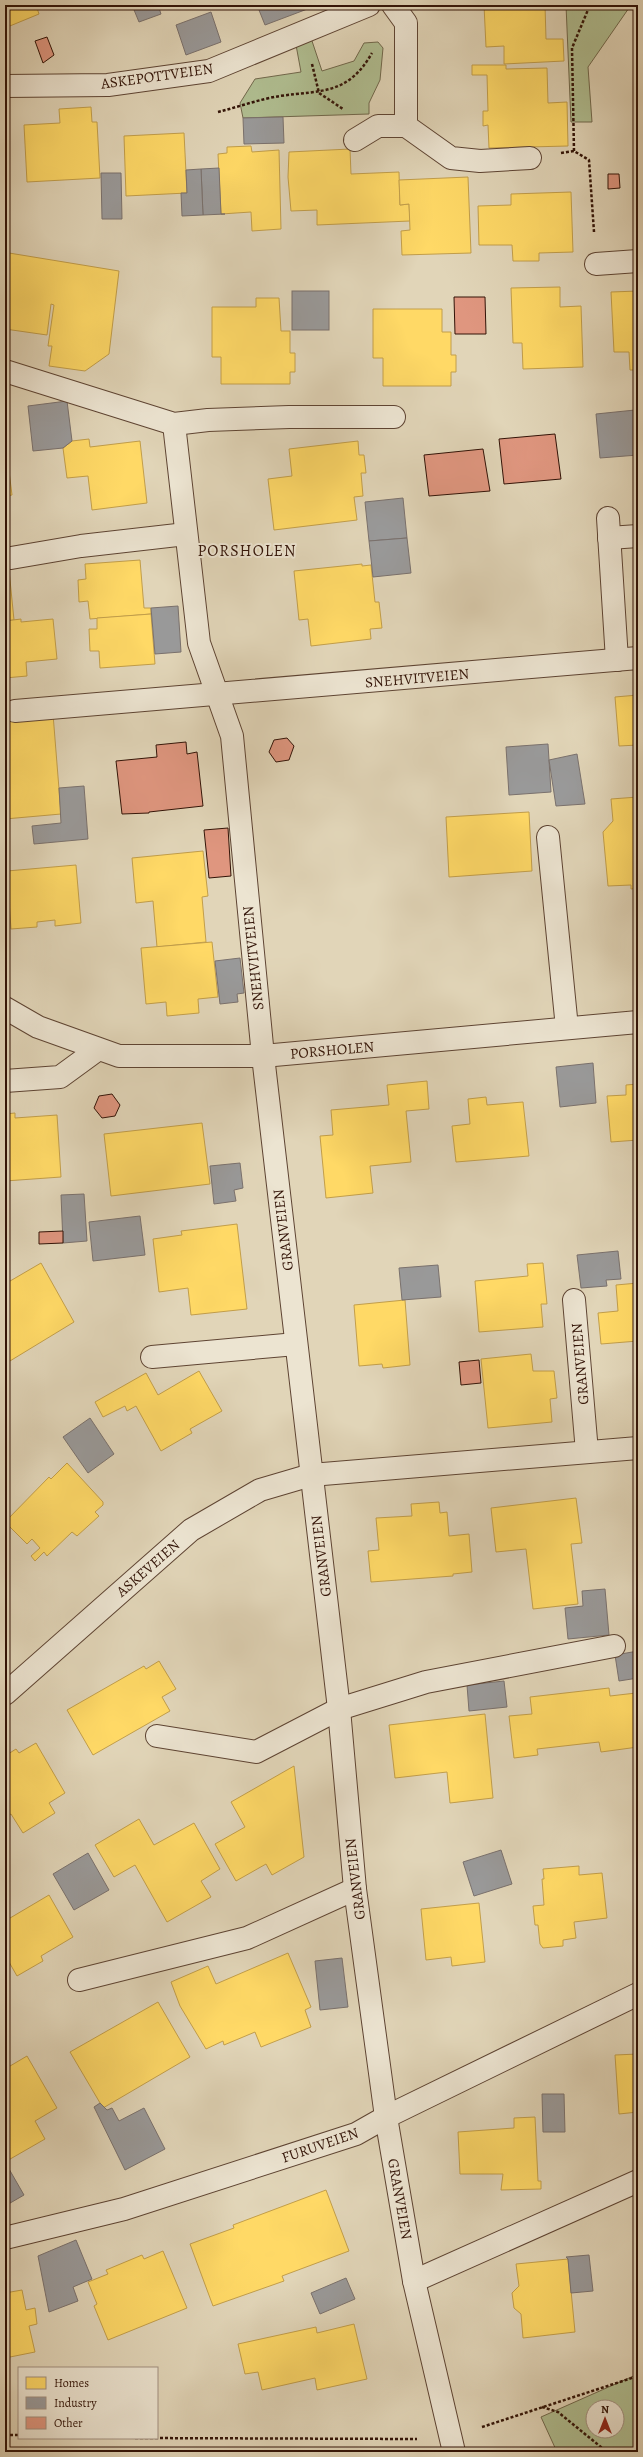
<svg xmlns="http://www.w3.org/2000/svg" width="643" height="2457" font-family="Alegreya,serif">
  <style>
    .green { fill: #b0be91; stroke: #71684c; fill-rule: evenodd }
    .homes { fill: #ffd966; stroke: #c29e4a }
    .industry { fill: #999; stroke: #7a716d }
    .building { fill: #df967f; stroke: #321307 }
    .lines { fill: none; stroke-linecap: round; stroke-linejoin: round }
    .minor-casing { stroke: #5e4433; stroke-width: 24 }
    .path { stroke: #321307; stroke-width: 2.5; stroke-dasharray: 3 2; stroke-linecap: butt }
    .minor { stroke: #ece4d1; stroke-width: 22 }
    .labels { text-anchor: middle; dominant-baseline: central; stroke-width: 4; stroke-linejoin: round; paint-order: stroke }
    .street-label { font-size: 15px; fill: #321307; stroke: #ece4d1 }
    .neighbourhood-label { font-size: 16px; letter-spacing: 1px; fill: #321307; stroke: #ece4d1 }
  </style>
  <rect width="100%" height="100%" fill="#e1d5b8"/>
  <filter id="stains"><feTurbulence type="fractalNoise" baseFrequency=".005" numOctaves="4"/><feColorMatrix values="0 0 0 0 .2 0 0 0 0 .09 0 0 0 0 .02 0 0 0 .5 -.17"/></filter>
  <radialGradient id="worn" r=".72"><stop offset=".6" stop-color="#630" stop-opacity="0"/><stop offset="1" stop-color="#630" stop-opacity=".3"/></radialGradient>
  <g class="green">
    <path d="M566,5H631L588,67L592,122H571Z"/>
    <path d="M311,38L322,71L354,61L364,43L378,42L383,48L380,80L369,103V114L243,118L240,103L255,79L301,72L296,45Z"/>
    <path d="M638,2374V2452H557L541,2417ZM593,2407H617V2431H593Z"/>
  </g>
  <g class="homes">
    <path d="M5,5H36L39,14L5,28Z"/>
    <path d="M484,5H545L546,39H563L564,61L504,64V46L486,47Z"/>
    <path d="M472,65H506V69L547,68L548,103L567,102L568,146L489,148L488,125L483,126V111H488L487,75H472Z"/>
    <path d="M91,107L92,122H97L100,178L27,182L24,125L60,123L59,109Z"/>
    <path d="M184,133L187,193L126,196L124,136Z"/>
    <path d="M251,146L252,152L279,150L281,229L252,231L251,212L221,214L218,154L227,153V147Z"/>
    <path d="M350,149L351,174L399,172L400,205L409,204L410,221L317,225V210L291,211L288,177L289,152Z"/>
    <path d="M468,177L471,253L402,255L401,231L410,230L409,204L400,205L399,180Z"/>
    <path d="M571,192L573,252L539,253V261H513L512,245H479L478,206L511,205V194Z"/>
    <path d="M9,253L119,271L109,354L85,371L49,366L52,346H48L54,305L51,304L47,335L5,329L7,297L5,296V276Z"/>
    <path d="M560,287V307L581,306L583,367L523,369L522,343H513L511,288Z"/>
    <path d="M638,291V370H630L629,352H614L611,292Z"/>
    <path d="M256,298H279L281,331H290V353H295V372H290V384H221V357H212V307H256Z"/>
    <path d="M373,309H442V332H451V355H456V372H451V386H383V358H373Z"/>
    <path d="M89,439L90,447L140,441L147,503L92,510L88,476L67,478L63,448L72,441Z"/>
    <path d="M358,441L359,455H364L366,473H361L363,496L354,497L357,520L274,530L268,479L292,476L289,449Z"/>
    <path d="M5,447L9,471L5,472Z"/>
    <path d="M9,471L12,495L6,496L9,522H5V472Z"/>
    <path d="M140,560L144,608H151V614L90,619L88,601L79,602L78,580L86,579L85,564Z"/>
    <path d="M362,564V566L371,565L375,602H379L382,628L370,629L371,639L311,646L308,619L299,620L294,571Z"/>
    <path d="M9,570L14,620L5,621V571Z"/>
    <path d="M151,614L155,664L100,668L99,651H90L89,629H97V618Z"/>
    <path d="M21,619V622L53,619L57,659L26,662L27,676L5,678V621Z"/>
    <path d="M638,695V745L619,746L615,697Z"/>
    <path d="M53,714L61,814L5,819V719Z"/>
    <path d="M638,797V888L631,889V885L608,886L603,832L613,821L611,799Z"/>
    <path d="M529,812L532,871L449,877L446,817Z"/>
    <path d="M203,851L208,896L202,897L206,942L157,947L153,901L136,903L132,858Z"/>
    <path d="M76,865L81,923L55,926V920L37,922V927L11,929L7,871Z"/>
    <path d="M212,942L218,997L198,999L199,1013L167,1016L166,1002L146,1004L141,948Z"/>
    <path d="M427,1081L429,1109L406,1111L411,1162L370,1166L373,1193L326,1198L320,1136L333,1135L331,1110L389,1105L387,1085Z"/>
    <path d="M638,1084V1140L611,1142L607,1096L626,1095V1085Z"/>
    <path d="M486,1097L487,1105L523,1102L529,1156L456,1162L452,1126L470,1124L468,1099Z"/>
    <path d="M15,1113V1118L57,1115L61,1177L5,1181V1114Z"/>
    <path d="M202,1123L210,1184L111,1196L104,1134Z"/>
    <path d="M237,1224L247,1309L191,1315L188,1288L159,1292L153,1239L182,1235L181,1231Z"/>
    <path d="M41,1263L74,1322L5,1364V1284Z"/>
    <path d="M543,1263L547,1304H541L543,1327L479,1332L475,1281L528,1276L527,1264Z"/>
    <path d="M638,1283V1341L601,1344L598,1313L618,1311L616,1285Z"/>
    <path d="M405,1300L410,1365L383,1368L382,1364L359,1366L354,1305Z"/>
    <path d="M531,1354L533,1371H554L557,1398L550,1399L552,1422L488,1428L481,1359Z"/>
    <path d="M199,1371L222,1411L190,1429L192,1433L161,1451L136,1406L127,1411L125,1406L103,1417L95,1402L146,1373L158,1395Z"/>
    <path d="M67,1463L103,1502V1505L95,1512L99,1516L77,1536L72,1532L47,1556L44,1552L35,1561L31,1556L40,1548L32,1539L27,1544L5,1522L49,1477L51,1479Z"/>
    <path d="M576,1498L582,1543L571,1544L578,1604L533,1609L526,1549L496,1552L491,1508Z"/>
    <path d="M439,1502L440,1513L447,1512L449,1536L469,1534L472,1572L453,1574V1576L371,1582L368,1551L379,1550L376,1518L412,1516L411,1504Z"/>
    <path d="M159,1661L176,1689L162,1697L170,1711L93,1755L67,1710L144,1666L146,1669Z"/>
    <path d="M609,1688L610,1696L636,1693L638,1747L601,1752L599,1742L537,1749L538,1755L514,1758L509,1716L532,1714L530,1697Z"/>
    <path d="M485,1714L493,1798L450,1803L447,1772L395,1778L389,1725Z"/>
    <path d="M36,1743L65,1793L49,1803L55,1813L23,1833L11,1814L9,1815L5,1809V1756L16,1749L19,1753Z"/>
    <path d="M294,1766L304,1857L272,1875L266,1864L236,1881L215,1844L245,1827L231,1802Z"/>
    <path d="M139,1819L154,1845L194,1823L220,1869L201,1881L211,1897L167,1922L135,1865L114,1877L95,1845Z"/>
    <path d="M579,1866V1875L602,1873L607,1918L574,1922L576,1938L563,1940V1946L543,1948L540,1944L538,1925H535L533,1906L544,1905L542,1879H544L543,1869Z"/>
    <path d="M49,1895L73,1937L41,1956L43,1961L17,1976L5,1955V1921Z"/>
    <path d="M479,1903L485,1962L452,1966L451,1957L426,1960L421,1909Z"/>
    <path d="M288,1953L311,2007L305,2010L311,2027L261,2047L255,2032L224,2045L223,2041L206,2049L180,2006L171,1982L208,1966L216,1984Z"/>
    <path d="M158,2002L190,2057L103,2108L70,2052Z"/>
    <path d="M638,2054V2112L619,2114L615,2055Z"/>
    <path d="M27,2056L57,2108L35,2121L45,2139L5,2162V2069Z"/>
    <path d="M535,2117L538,2181H541V2189L501,2190L503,2174H460L458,2132L514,2128V2118Z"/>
    <path d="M326,2190L349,2251L282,2276L284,2281L213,2306L190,2244L234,2228L233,2225Z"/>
    <path d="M163,2251L187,2308L108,2340L94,2306L97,2304L88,2282L108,2274L106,2270L142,2255L144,2259Z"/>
    <path d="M568,2259L575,2332L523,2338L521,2314L514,2308L512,2293L519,2286L516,2264Z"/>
    <path d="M22,2290L26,2310L35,2308L37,2324L29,2326L35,2352L5,2358V2293Z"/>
    <path d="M354,2324L367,2379L317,2390L315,2378L262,2390L258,2372L245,2374L238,2344L316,2327L317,2333Z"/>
  </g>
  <g class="industry">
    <path d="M132,5H158L161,14L139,22Z"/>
    <path d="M257,5H309L310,8L265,25Z"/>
    <path d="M211,12L221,42L186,55L176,25Z"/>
    <path d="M283,117L284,143L244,144L243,118Z"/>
    <path d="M219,168L221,214H225L203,215L201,169Z"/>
    <path d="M201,169L203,215L182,216L181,193H187L186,170Z"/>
    <path d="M101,173H121L122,219H102Z"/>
    <rect x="292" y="291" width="37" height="39"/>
    <path d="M67,401L72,441L63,448L33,451L28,406Z"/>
    <path d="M635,410L638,455L600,458L596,414Z"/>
    <path d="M403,498L407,538L369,541L365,502Z"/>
    <path d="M407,538L411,573L373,577L369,541Z"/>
    <path d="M178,606L181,652L155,654L151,608Z"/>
    <path d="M548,744L551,792L509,795L506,747Z"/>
    <path d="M577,754L585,804L556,806L549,760Z"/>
    <path d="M84,786L88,839L34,844L32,826L61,823L59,788Z"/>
    <path d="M5,857L8,889L5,890Z"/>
    <path d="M240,958L244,993L237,994L238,1002L220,1004L215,961Z"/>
    <path d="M593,1063L596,1103L560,1107L556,1067Z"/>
    <path d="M240,1163L243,1188L234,1190L236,1201L214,1204L210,1166Z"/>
    <path d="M84,1194L87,1241L63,1243L61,1195Z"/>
    <path d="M140,1216L145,1255L93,1261L89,1222Z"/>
    <path d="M618,1251L621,1279L606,1280L607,1286L581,1288L577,1255Z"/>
    <path d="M438,1265L441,1297L402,1300L399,1268Z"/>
    <path d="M90,1418L114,1454L88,1473L63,1437Z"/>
    <path d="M605,1589L609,1635L568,1639L565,1608L583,1606L582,1591Z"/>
    <path d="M638,1651V1678L619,1681L615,1655Z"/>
    <path d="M504,1681L507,1707L469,1711L467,1685Z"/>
    <path d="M501,1850L512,1884L474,1896L463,1862Z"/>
    <path d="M88,1853L109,1890L74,1910L53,1874Z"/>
    <path d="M342,1958L348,2007L320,2010L315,1961Z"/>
    <path d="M542,2094H564L565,2132H543Z"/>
    <path d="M100,2103L107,2110L112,2108L119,2121L144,2108L165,2149L125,2170L94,2107Z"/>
    <path d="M5,2162L24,2195L5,2206Z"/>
    <path d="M76,2240L92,2279L73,2287L78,2301L49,2312L38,2256Z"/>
    <path d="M589,2255L593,2291L571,2293L568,2259L566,2257Z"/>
    <path d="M346,2278L355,2299L320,2314L311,2293Z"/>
    <rect x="131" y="2451" width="42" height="1"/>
  </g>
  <g class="building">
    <path d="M47,37L54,55L43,63L35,41Z"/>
    <path d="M608,174H619L620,188L608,189Z"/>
    <path d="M454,297H485L486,334H455Z"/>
    <path d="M555,434L561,479L504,484L499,439Z"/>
    <path d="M483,449L490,491L429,496L424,455Z"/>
    <path d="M287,738L294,746L289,760L276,762L269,752L274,740Z"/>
    <path d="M186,742L187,754L197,752L203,806L149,812V813L122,814L116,761L157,757L156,745Z"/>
    <path d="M228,828L231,876L209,878L204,830Z"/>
    <path d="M112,1094L120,1105L115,1116L102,1118L94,1108L99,1096Z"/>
    <path d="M63,1231V1243L39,1244V1232Z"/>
    <path d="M479,1360L481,1383L461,1385L459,1362Z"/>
  </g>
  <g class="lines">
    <g class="minor-casing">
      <g id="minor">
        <path d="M393,5L406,23V126L451,158L480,161L530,158"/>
        <path d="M5,86L108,85L209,71L369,5"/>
        <path d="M355,140L378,126H406"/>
        <path d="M596,264L638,261"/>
        <path d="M5,371L174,424L208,420L289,417H394"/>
        <path d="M174,424L199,643L232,736L263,1056L339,1709L355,1889L386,2117L414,2281L454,2452"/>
        <path d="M608,518L617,660"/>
        <path d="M609,538L638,536"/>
        <path d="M11,558L81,546L186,534"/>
        <path d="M15,711L638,658"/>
        <path d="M548,837L567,1028"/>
        <path d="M5,1008L38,1027L119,1056H263L638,1022"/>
        <path d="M5,1081L60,1077L97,1050"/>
        <path d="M574,1300L587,1452"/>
        <path d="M152,1357L296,1344"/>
        <path d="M5,1694L191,1530L260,1490L311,1475L638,1448"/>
        <path d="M157,1736L256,1752L339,1709L426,1682L614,1646"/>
        <path d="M79,1980L247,1938L355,1889"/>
        <path d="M5,2238L124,2209L356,2134L386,2117L638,1994"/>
        <path d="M414,2281L638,2181"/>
      </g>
    </g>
    <g class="path">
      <path d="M312,64L319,93L343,109"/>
      <path d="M218,112C238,107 260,99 280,96C322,90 348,95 372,53"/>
      <path d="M574,151L572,48L590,5"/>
      <path d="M561,153L574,151L589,160L594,232"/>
      <path d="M542,2407L558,2412L607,2452"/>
      <path d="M482,2427L638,2376"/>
      <path d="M5,2435H19"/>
      <path d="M135,2438L417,2439"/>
    </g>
    <use href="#minor" class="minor"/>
  </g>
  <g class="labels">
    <g class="street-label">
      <text transform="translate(157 76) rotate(-8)">ASKEPOTTVEIEN</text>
      <text transform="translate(417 678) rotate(-5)">SNEHVITVEIEN</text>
      <text transform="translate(253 958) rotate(-96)">SNEHVITVEIEN</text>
      <text transform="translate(332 1050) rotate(-5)">PORSHOLEN</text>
      <text transform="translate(283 1230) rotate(-97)">GRANVEIEN</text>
      <text transform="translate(580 1364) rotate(-95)">GRANVEIEN</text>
      <text transform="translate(321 1556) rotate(-97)">GRANVEIEN</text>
      <text transform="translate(148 1568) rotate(-41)">ASKEVEIEN</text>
      <text transform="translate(355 1879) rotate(-97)">GRANVEIEN</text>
      <text transform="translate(320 2145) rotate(-19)">FURUVEIEN</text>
      <text transform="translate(400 2199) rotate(80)">GRANVEIEN</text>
    </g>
    <g class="neighbourhood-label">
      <text x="247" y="551">PORSHOLEN</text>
    </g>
  </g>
  <rect width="643" height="2457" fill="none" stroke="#e1d5b8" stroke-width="20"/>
  <rect x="6" y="6" width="631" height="2445" fill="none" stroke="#321307" stroke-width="2"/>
  <rect x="10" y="10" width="623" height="2437" fill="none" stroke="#321307"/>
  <rect x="18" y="2367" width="140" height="72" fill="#ece4d1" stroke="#a29080"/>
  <rect x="26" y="2377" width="20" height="12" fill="#ffd966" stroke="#a29080"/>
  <text x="54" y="2387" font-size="12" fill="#321307">Homes</text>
  <rect x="26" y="2397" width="20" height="12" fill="#999999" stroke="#a29080"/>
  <text x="54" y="2407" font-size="12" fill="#321307">Industry</text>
  <rect x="26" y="2417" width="20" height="12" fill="#df967f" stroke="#a29080"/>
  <text x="54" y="2427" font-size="12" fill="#321307">Other</text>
  <g transform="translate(605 2419)"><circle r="19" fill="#ece4d1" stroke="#a29080"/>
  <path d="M0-3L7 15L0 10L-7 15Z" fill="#8f2418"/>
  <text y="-6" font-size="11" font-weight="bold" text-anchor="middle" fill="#321307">N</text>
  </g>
  <rect width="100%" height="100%" filter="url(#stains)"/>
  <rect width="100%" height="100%" fill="url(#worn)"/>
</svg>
